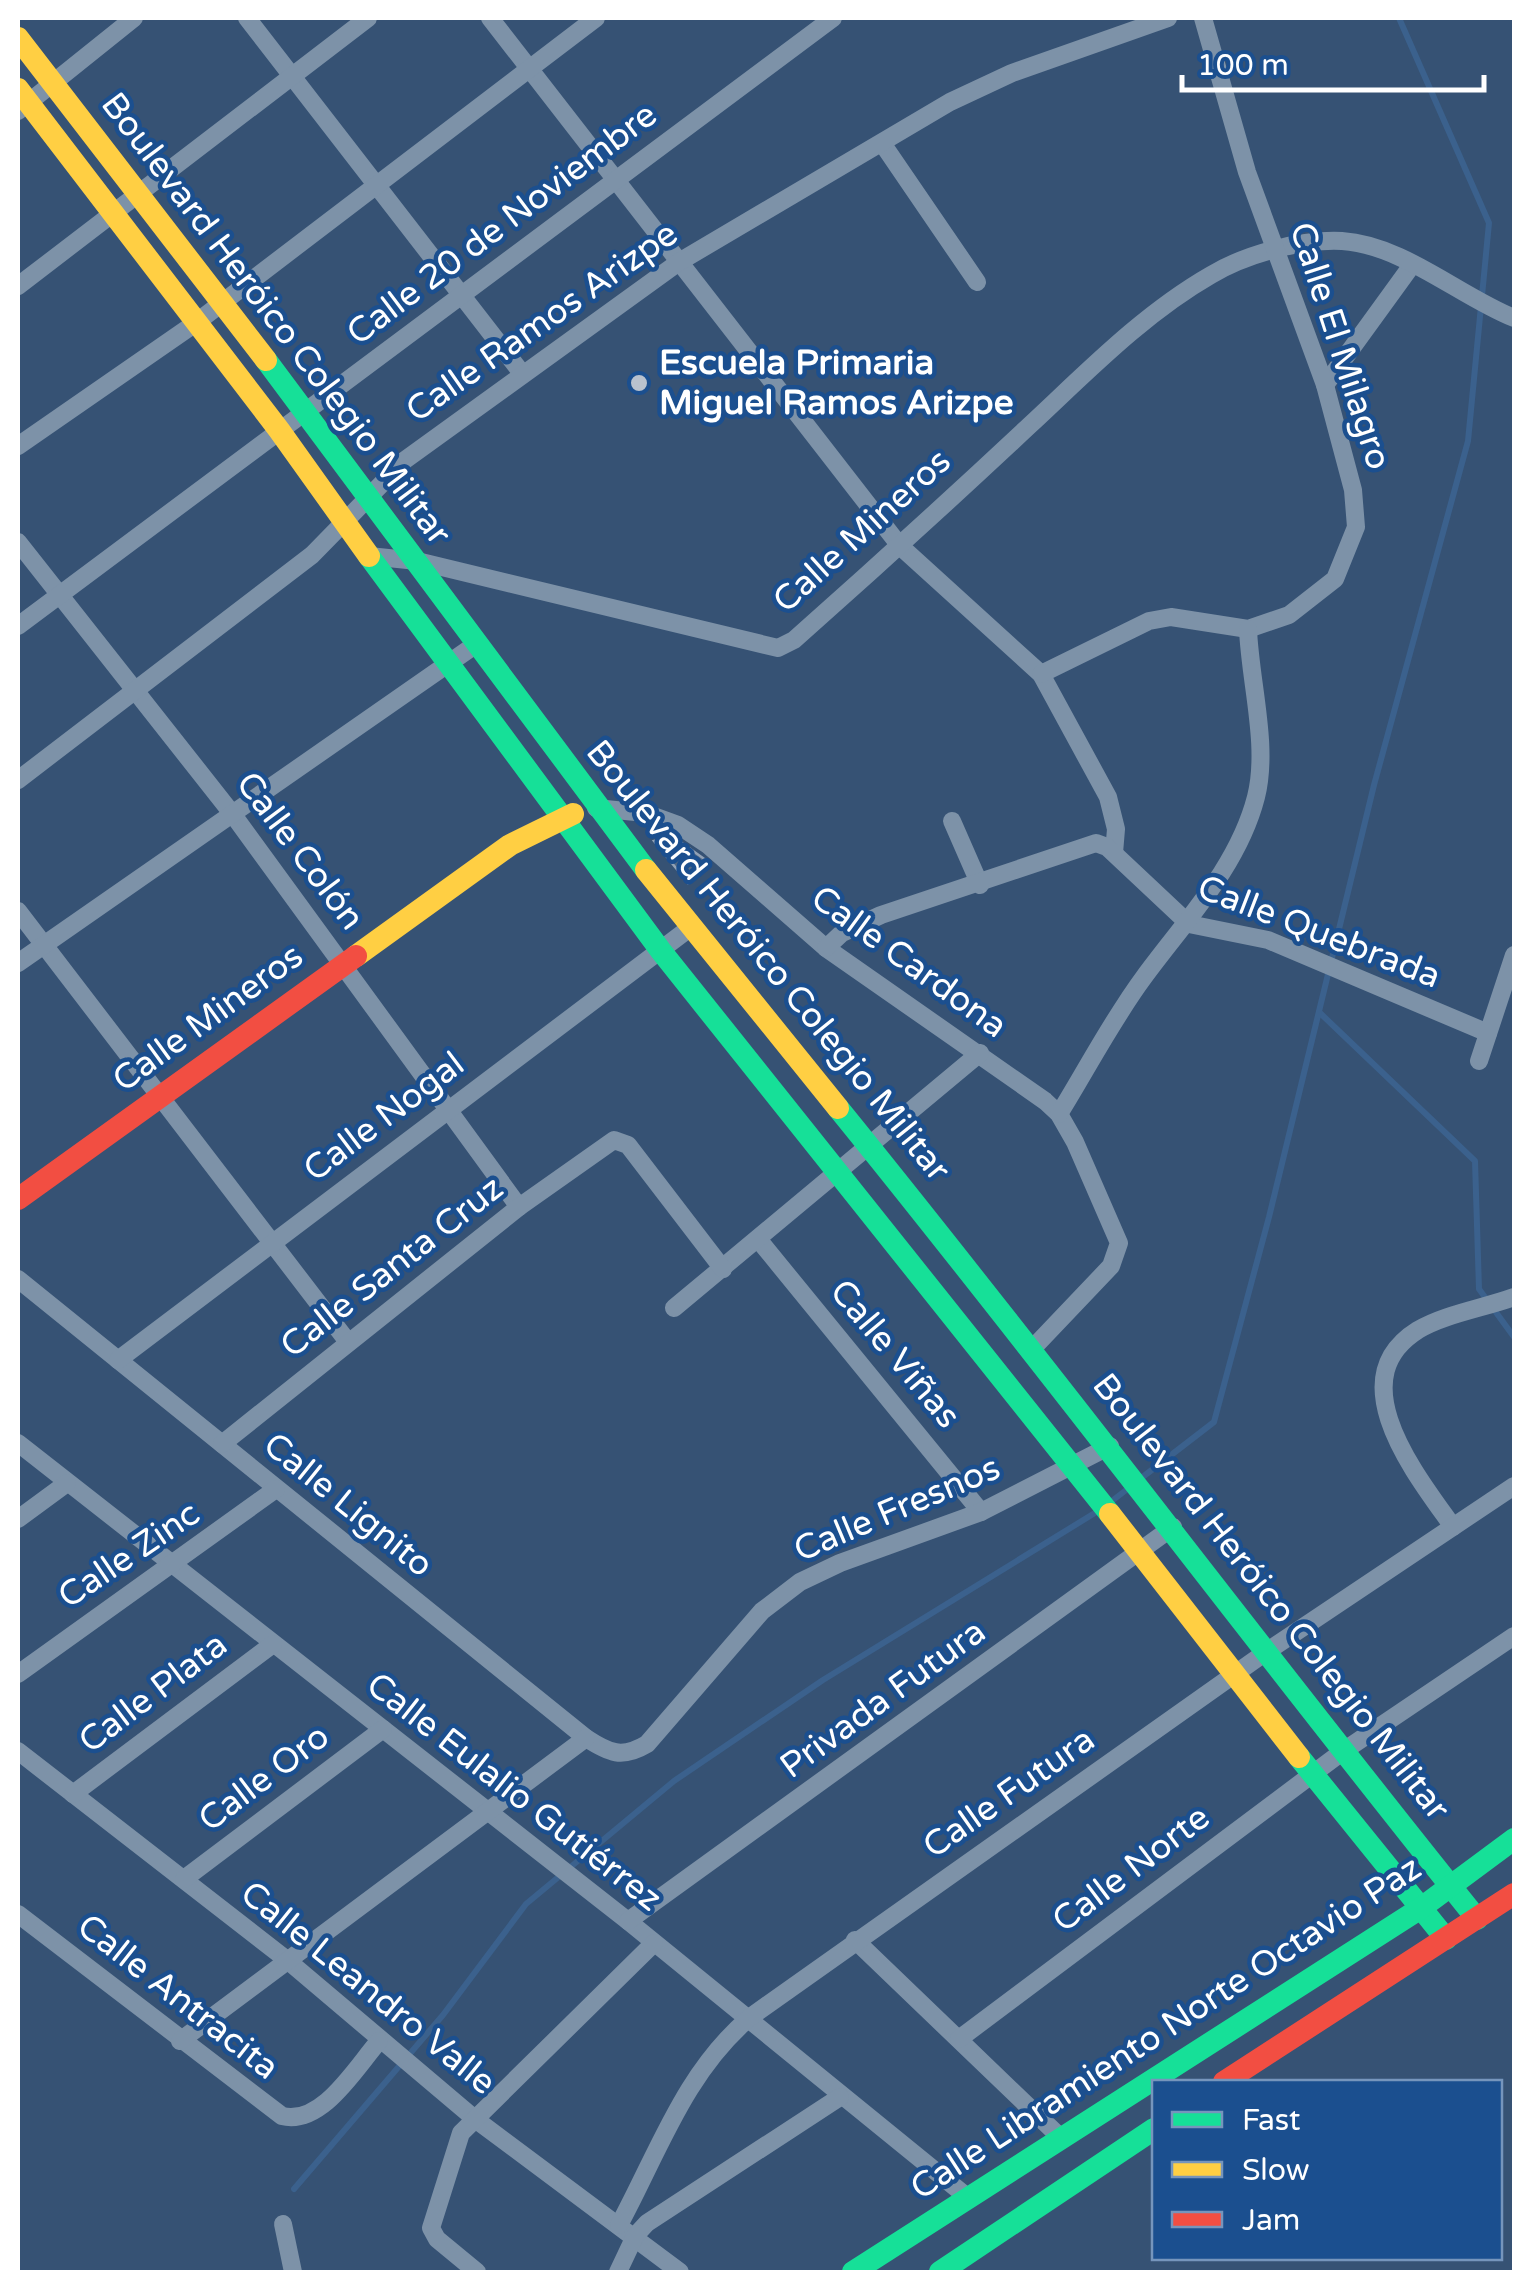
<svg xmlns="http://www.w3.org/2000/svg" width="1532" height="2290" font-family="'Varela Round',sans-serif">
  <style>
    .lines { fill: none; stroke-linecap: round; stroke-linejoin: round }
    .stream { stroke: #3b618d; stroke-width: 6 }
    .building { fill: #526984; stroke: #92a2b6; stroke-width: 2.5 }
    .street { stroke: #7d92a8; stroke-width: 18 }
    .fast { stroke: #16e098; stroke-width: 22 }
    .slow { stroke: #ffcf43; stroke-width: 22 }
    .jam { stroke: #f24e42; stroke-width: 22 }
    .poi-dot { fill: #b9c2ce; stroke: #1b4f8f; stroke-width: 4 }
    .labels { text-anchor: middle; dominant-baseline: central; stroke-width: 9; stroke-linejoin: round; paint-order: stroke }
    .street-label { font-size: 35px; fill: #fff; stroke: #1b4f8f }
    .poi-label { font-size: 35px; font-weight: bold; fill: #fff; stroke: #1b4f8f; text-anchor: start }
  </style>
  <rect width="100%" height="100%" fill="#365274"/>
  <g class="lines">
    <g class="stream">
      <path d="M1320,1013L1475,1161L1479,1289L1514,1337"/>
      <path d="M1140,1479L1214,1422L1269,1217L1374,785L1468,441L1489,223L1399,18"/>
      <path d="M1108,1504L1130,1487"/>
      <path d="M294,2189L443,2015L526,1904L674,1781L823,1680L1098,1511"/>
    </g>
  </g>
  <path class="building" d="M672,836L710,863L688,883L654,841Z"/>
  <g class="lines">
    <g class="street">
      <path d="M247,18L521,372"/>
      <path d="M490,18L900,546L1041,674L1108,797L1116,829L1114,853"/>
      <path d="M18,111L134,18"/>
      <path d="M882,143L977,282"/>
      <path d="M18,286L368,18"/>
      <path d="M1325,385L1412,265"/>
      <path d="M18,446L197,322L596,18"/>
      <path d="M18,542L234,816L519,1207"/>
      <path d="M369,556L417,561L778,648L794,640C873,570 952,498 1030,425C1087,372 1143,314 1211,275C1246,254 1301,239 1342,241C1403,245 1459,296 1514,318"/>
      <path d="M18,626L833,18"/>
      <path d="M1041,674L1149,621L1171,617L1248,629L1289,615L1335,579L1356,527L1353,490L1325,385L1247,172L1203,18"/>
      <path d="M18,780L312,555L405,460L679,262L950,102L1012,73L1168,18"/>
      <path d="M596,808L645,813L678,825L708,845L826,948L1045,1101L1059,1114L1075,1142L1119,1243L1111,1266L1033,1348"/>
      <path d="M952,821L980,885"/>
      <path d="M18,911L348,1342"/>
      <path d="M826,948L842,933L881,915L1096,843L1107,847L1189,924L1268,940L1488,1033"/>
      <path d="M18,963L475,645"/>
      <path d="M1479,1061L1514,955"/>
      <path d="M1059,1114C1087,1069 1112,1020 1144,977C1185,921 1238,867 1256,797C1269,746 1250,682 1248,629"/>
      <path d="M758,1239L981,1512"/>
      <path d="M18,1279L586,1738C609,1753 622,1759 647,1744L762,1611L800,1582L840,1563L981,1512L1110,1446"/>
      <path d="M674,1308L980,1053"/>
      <path d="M118,1360L691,927"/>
      <path d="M18,1443L628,1921L966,2196"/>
      <path d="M222,1444L519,1207L614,1140L628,1145L723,1269"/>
      <path d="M18,1519L67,1483"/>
      <path d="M1453,1527C1418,1477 1338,1380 1418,1330C1445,1314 1484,1308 1514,1297"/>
      <path d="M18,1674L276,1489"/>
      <path d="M18,1751L287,1960L475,2119L680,2272"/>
      <path d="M73,1794L273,1644"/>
      <path d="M184,1879L383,1729"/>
      <path d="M18,1914L282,2116C322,2126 356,2067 379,2041"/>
      <path d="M628,1921L1173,1527"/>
      <path d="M855,1940L1059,2136"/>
      <path d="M959,2039L1342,1752L1514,1636"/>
      <path d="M180,2041L586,1738"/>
      <path d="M283,2224L293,2272"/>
      <path d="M619,2225C659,2151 684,2074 749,2018L1266,1652L1514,1486"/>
      <path d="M477,2272L437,2239L431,2228L461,2133L654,1943"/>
      <path d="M618,2272L635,2236L647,2223L840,2097"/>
    </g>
    <g class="fast">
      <path d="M266,360L646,870"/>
      <path d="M369,556L661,951L1110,1514"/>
      <path d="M838,1108C1055,1375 1261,1651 1477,1919"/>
      <path d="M1299,1757L1446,1939"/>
      <path d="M853,2272L1421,1908L1514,1839"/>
      <path d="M940,2272L1154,2129"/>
    </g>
    <g class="slow">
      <path d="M18,38L266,360"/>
      <path d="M18,89L279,430L369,556"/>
      <path d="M646,870L838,1108"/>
      <path d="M356,956L510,845L573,814"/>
      <path d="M1110,1514L1299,1757"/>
    </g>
    <g class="jam">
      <path d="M18,1199L356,956"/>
      <path d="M1224,2082L1514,1894"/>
    </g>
  </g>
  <circle class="poi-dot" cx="639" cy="383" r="10"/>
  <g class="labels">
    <g class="street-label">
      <text transform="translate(502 224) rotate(-37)">Calle 20 de Noviembre</text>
      <text transform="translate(276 319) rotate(53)">Boulevard Heróico Colegio Militar</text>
      <text transform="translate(542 322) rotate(-35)">Calle Ramos Arizpe</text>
      <text transform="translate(1340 346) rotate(72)">Calle El Milagro</text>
      <text transform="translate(862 531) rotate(-42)">Calle Mineros</text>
      <text transform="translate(300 851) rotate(53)">Calle Colón</text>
      <text transform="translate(1319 932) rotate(21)">Calle Quebrada</text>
      <text transform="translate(768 961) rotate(51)">Boulevard Heróico Colegio Militar</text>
      <text transform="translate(909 962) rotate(36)">Calle Cardona</text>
      <text transform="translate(208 1018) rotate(-36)">Calle Mineros</text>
      <text transform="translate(384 1117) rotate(-37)">Calle Nogal</text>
      <text transform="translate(392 1267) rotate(-38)">Calle Santa Cruz</text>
      <text transform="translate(895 1354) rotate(50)">Calle Viñas</text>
      <text transform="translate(348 1505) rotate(39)">Calle Lignito</text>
      <text transform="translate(897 1509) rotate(-23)">Calle Fresnos</text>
      <text transform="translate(129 1555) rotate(-34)">Calle Zinc</text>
      <text transform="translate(1271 1597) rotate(52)">Boulevard Heróico Colegio Militar</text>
      <text transform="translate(153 1693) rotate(-37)">Calle Plata</text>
      <text transform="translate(883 1699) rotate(-36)">Privada Futura</text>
      <text transform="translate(264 1778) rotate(-37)">Calle Oro</text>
      <text transform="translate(514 1792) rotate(38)">Calle Eulalio Gutiérrez</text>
      <text transform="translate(1009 1793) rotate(-35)">Calle Futura</text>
      <text transform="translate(1131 1869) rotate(-37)">Calle Norte</text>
      <text transform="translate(368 1988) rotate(39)">Calle Leandro Valle</text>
      <text transform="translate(178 1997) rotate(38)">Calle Antracita</text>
      <text transform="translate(1166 2028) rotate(-33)">Calle Libramiento Norte Octavio Paz</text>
    </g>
    <g class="poi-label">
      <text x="659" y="363">Escuela Primaria<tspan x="659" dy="40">Miguel Ramos Arizpe</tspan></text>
    </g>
  </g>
  <rect width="1532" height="2290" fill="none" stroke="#ffffff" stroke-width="40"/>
  <rect x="1152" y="2080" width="350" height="180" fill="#1b4f8f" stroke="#7695bc" stroke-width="2.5"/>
  <rect x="1172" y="2112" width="50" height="15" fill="#16e098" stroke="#7695bc" stroke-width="2.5"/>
  <text x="1242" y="2130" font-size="30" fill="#ffffff">Fast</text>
  <rect x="1172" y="2162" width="50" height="15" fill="#ffcf43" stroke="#7695bc" stroke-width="2.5"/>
  <text x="1242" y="2180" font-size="30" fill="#ffffff">Slow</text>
  <rect x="1172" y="2212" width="50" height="15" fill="#f24e42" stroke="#7695bc" stroke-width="2.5"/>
  <text x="1242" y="2230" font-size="30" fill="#ffffff">Jam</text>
  <path d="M1182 75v15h302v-15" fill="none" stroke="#ffffff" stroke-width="5"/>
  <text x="1197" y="75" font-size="30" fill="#ffffff" stroke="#1b4f8f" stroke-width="8" paint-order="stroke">100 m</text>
</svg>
